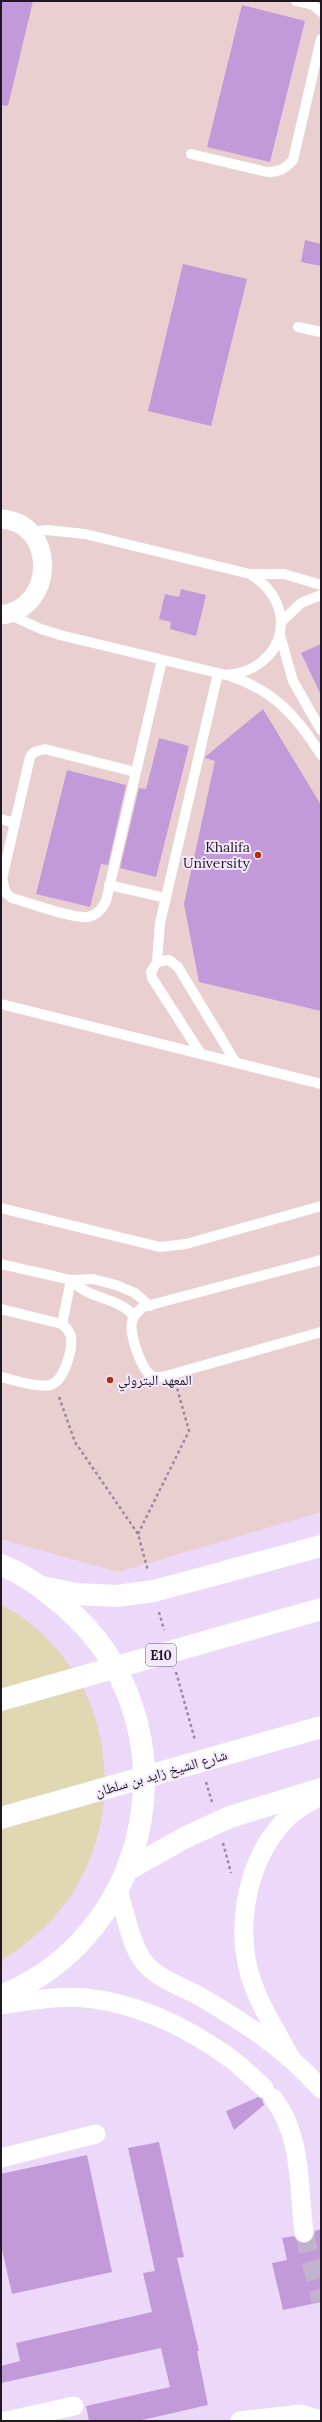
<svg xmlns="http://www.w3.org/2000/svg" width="322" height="2422" font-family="Lora,'Noto Naskh Arabic',serif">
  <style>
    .education { fill: #eacfd1 }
    .sand { fill: #e1d7b2 }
    .building { fill: #c29ada }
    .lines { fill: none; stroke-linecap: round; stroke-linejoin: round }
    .minor-tunnel { stroke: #c3b2cd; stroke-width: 19; stroke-dasharray: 19 10; stroke-linecap: butt }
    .path { stroke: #998aa2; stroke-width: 2.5; stroke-dasharray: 3 3; stroke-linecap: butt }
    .service { stroke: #fff; stroke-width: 10 }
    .minor { stroke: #fff; stroke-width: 19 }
    .secondary { stroke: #fff; stroke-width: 22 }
    .motorway { stroke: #fff; stroke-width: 22 }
    .poi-dot { fill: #b72b0d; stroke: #f4e9fc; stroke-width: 1.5 }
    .labels { text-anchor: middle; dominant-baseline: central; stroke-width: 4; stroke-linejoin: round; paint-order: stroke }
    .shield { fill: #f4e9fc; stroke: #5f5764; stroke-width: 1 }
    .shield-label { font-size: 13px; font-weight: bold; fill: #1f1823 }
    .poi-label { font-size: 14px; fill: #1f1823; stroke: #f4e9fc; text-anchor: end }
    .street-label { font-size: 14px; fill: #1f1823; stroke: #f4e9fc }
  </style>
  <rect width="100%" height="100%" fill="#ecd8f8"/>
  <path class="education" d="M1,1H321V1512L118,1572L1,1539Z"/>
  <path class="sand" d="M1,1604C11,1611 23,1616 31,1624C55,1644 78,1672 89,1701C123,1784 101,1883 31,1939C21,1947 12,1955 1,1960Z"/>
  <g class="building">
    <path d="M1,1H33L8,106L1,105Z"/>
    <path d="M242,5L305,21L270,162L207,147Z"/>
    <path d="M305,240L321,244V266L301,262Z"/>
    <path d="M183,264L247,279L211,426L148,411Z"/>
    <path d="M181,589L206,595L196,636L170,629L171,622L159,619L165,594L179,597Z"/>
    <path d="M321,644V695L301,653Z"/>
    <path d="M263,709L321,805V1011L199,982L184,904L215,761L205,758L206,756Z"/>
    <path d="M159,738L189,746L156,877L120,868L139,788L146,789Z"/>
    <path d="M67,770L126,785L108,865L101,864L90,907L36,894Z"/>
    <path d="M258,2097L262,2099L264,2105L234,2130L226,2111Z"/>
    <path d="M159,2142L184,2257L177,2258L199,2351H197L208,2405L138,2421H89L86,2406L170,2387L161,2348L1,2383V2366L20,2361L16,2343L152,2312L143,2273L155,2271L128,2148Z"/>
    <path d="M87,2155L112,2272L12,2294L1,2245V2174Z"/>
    <path d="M321,2229V2302L283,2310L272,2263L287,2260L282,2238L294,2236L299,2243L306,2244L314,2238L315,2231Z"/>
  </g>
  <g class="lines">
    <path class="minor-tunnel" d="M304,2233L321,2301"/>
    <g class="path">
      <path d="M59,1397L75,1442L138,1534L148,1571"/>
      <path d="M138,1534L189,1431L177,1388"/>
      <path d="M159,1612L164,1630"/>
      <path d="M176,1672L195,1740"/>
      <path d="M206,1782L212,1802"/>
      <path d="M223,1843L231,1873"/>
    </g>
    <g class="service">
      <path d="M296,1L313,5L321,12"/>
      <path d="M191,154L267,172C279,172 285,169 293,160L321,39"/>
      <path d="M298,327L321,332"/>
      <path d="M250,574H284L321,585"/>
      <path d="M8,614L41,629L60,635L226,675C286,670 301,605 250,574L85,534L47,530L29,532"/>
      <path d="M281,622L301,603L321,595"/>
      <path d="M280,635L293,681L321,730"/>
      <path d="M230,676C273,690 298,717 321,755"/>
      <path d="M135,772L45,749L34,752L30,757L2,879L6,893L12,898C29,903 73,919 88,917C98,915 102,908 106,901L162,660"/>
      <path d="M1,819L15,823"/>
      <path d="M109,885L166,898"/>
      <path d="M157,962L160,923L218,673"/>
      <path d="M1,1004L321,1084"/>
      <path d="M201,1054L152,978L151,972L157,962L169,960L178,967L236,1063"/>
      <path d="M1,1208L160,1247L186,1244L321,1206"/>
      <path d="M321,1260L143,1307C138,1311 133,1315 132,1322C129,1333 142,1374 154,1377C160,1378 167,1376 173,1374L321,1332"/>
      <path d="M1,1264L71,1280L93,1279L116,1285L135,1293L150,1306"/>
      <path d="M71,1280C89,1300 117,1296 134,1316"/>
      <path d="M1,1309L62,1324C66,1327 69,1331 71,1336C73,1349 64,1382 50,1385C36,1388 15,1380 1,1377"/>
      <path d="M62,1324L71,1280"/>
    </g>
    <g class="minor">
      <path d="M1,519C56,522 57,608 1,615"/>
      <path d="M118,1892C126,1913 129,1939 141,1958C155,1979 180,1985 201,1997C245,2023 287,2050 321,2089"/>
      <path d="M1,2005C28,2001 58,1995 85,1998C136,2003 186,2027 227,2056C240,2065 252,2077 264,2088"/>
      <path d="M290,2057C279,2036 265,2014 256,1992C232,1936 244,1861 288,1817C297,1808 311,1802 321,1795"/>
      <path d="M273,2098C303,2137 298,2187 304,2233"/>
      <path d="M1,2158L96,2134"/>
      <path d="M6,2421L74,2406"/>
      <path d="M240,2421L301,2414L321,2420"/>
    </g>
    <path class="secondary" d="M1,1565C25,1574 45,1590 64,1606C195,1717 159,1932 1,1996"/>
    <g class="motorway">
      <path d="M42,1587L77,1594L116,1596L154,1591L321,1546"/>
      <path d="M1,1700L321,1609"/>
      <path d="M1,1818L321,1727"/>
      <path d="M129,1869L186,1837L230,1817L321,1789"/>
    </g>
  </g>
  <g class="poi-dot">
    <circle cx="258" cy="855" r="4"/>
    <circle cx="110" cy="1380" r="4"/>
  </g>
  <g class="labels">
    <rect class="shield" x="146" y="1644" width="30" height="22" rx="3"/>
    <g class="shield-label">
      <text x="161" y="1655">E10</text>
    </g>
    <g class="poi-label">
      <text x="250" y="847">Khalifa<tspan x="250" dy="16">University</tspan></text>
      <text x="118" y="1380" text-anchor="start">المعهد البترولي</text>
    </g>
    <g class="street-label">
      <text transform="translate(161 1773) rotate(-16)">شارع الشيخ زايد بن سلطان</text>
    </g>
  </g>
  <rect width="322" height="2422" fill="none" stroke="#1f1823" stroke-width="4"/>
</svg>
